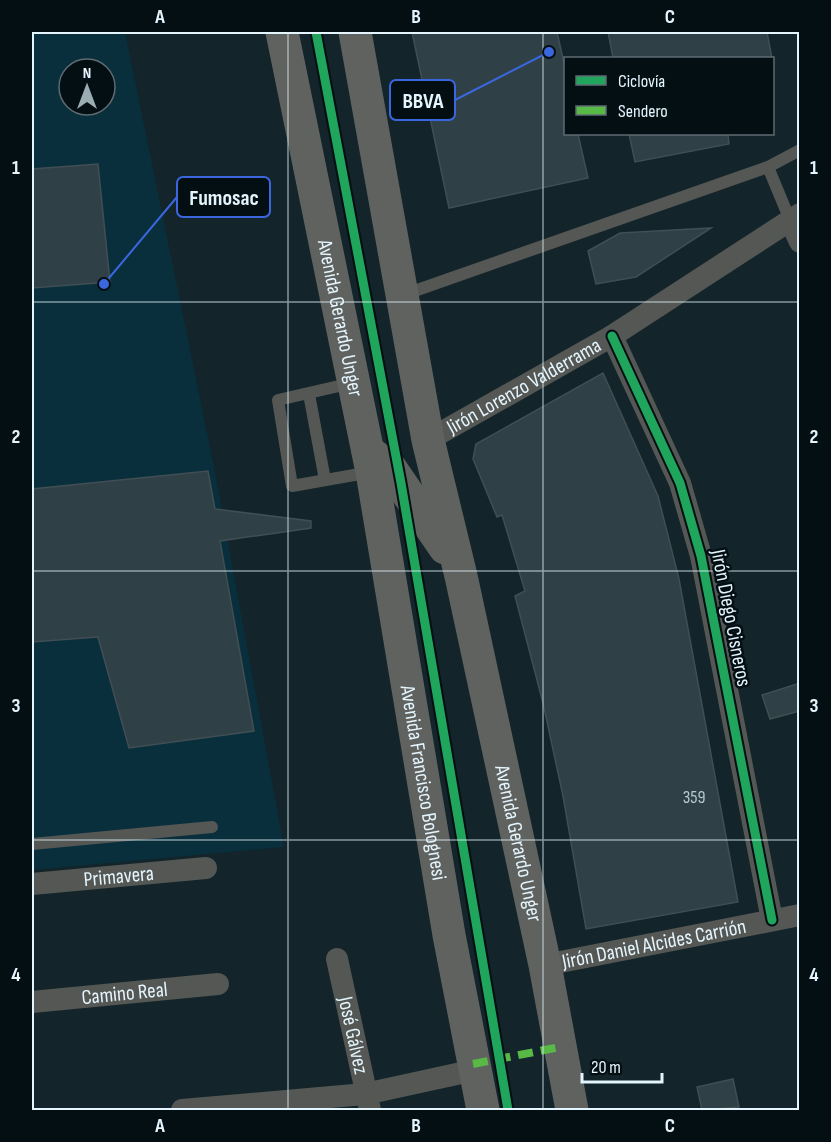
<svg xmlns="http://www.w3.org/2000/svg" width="831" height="1142" font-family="'Sofia Sans Condensed',sans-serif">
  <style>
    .built { fill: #092f3d; fill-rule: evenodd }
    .building { fill: #2f4147; stroke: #414e53; stroke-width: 1.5 }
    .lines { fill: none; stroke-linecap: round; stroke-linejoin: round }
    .lane { stroke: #545754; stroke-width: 12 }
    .street { stroke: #545754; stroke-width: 22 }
    .secondary { stroke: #606260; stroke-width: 33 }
    .quiet { stroke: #58b947; stroke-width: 8; stroke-dasharray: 15 8; stroke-linecap: butt }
    .cycleway-casing { stroke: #040f14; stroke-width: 13 }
    .cycleway { stroke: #20a55d; stroke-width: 9 }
    .grid { fill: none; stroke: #e4f5fd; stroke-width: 1.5; stroke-opacity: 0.55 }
    .labels { text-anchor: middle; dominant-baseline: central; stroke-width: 5; stroke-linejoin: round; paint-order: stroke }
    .number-label { font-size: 18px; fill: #b7c8d0 }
    .street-label { font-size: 21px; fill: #e4f5fd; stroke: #040f14 }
    .leader { fill: none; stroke: #3b67de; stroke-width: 2 }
    .callout-dot { fill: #3b67de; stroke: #040f14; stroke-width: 2 }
    .callout { fill: #040f14; stroke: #3b67de; stroke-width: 2 }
    .callout-label { font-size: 22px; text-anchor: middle; font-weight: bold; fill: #e4f5fd }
    .neatline { fill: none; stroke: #e4f5fd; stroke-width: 2 }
    .grid-label { font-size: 20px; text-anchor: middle; font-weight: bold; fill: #e4f5fd }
  </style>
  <rect width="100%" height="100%" fill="#13242a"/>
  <path class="built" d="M32,32H125L213,462L284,847L32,870ZM69,69H105V105H69Z"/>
  <g class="building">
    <path d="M412,32H557L566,72V134H578L588,178L449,208Z"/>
    <path d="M608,32H767L772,58H613Z"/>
    <path d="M629,134H728L729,144L635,162Z"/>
    <path d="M98,164L110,282L32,288V169Z"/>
    <path d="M711,228L636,277L596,284L588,251L620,233Z"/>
    <path d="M603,373L658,496L679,579L738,902L586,929L563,796L543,703L515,596L525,591L502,515L497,517L473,459L476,444Z"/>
    <path d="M208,471L215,509L311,521V528L220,541L254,731L129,748L98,637L32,642V489Z"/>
    <path d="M800,683V711L770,719L762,695Z"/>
    <path d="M733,1079L739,1107L702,1110L697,1087Z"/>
  </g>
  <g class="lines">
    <g class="lane">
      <path d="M768,167L790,220"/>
      <path d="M403,295L768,167L800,150"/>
      <path d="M352,383L278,400L292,486L371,472"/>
      <path d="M309,394L325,480"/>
      <path d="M32,844L212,827"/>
    </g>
    <g class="street">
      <path d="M790,220L800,242"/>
      <path d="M612,336L680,483L701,556L772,920"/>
      <path id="s1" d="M428,440L612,336L800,214"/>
      <path id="s2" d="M32,884L206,868"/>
      <path id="s3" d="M337,959L370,1110"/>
      <path id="s4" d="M545,965L800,915"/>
      <path id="s5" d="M32,1002L218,984"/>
      <path d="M182,1110L365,1094L475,1070"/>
    </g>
    <g class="secondary">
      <path id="s6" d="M282,32L372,472L449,935L483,1110"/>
      <path id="s7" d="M355,32L428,440L461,576L545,965L572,1110"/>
      <path d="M368,451L391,469L445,548"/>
    </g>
    <path class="quiet" d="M473,1064L560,1047"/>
    <g class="cycleway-casing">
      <g id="cycleway">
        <path d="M316,32L401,483L508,1110"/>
        <path d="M612,336L680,483L701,556L772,920"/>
      </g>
    </g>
    <use href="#cycleway" class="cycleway"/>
  </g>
  <path class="grid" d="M288,32V1110M543,32V1110M32,302H800M32,571H800M32,840H800"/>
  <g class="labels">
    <g class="number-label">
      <text x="694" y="797">359</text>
    </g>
    <g class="street-label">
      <text stroke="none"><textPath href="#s6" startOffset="292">Avenida Gerardo Unger</textPath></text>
      <text stroke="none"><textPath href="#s1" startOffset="110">Jirón Lorenzo Valderrama</textPath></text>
      <text transform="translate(731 618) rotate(79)">Jirón Diego Cisneros</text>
      <text stroke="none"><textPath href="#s6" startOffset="764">Avenida Francisco Bolognesi</textPath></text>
      <text stroke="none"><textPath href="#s7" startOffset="828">Avenida Gerardo Unger</textPath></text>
      <text stroke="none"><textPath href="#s2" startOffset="87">Primavera</textPath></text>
      <text stroke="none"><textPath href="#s4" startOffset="111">Jirón Daniel Alcides Carrión</textPath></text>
      <text stroke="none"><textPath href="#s5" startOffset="93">Camino Real</textPath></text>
      <text stroke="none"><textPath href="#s3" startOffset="78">José Gálvez</textPath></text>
    </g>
  </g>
  <path class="leader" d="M549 52L455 100M104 284L177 197"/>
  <g class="callout-dot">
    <circle cx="549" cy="52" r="6"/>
    <circle cx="104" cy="284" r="6"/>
  </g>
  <g class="callout">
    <rect x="390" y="80" width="65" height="40" rx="6"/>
    <rect x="177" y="177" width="93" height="40" rx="6"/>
  </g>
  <g class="callout-label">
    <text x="423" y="108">BBVA</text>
    <text x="224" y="205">Fumosac</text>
  </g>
  <rect width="831" height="1142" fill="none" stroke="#040f14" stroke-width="66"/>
  <rect x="564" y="57" width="210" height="78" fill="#040f14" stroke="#5e6b71" stroke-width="1.5"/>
  <rect x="576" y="76" width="30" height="9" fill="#20a55d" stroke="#5e6b71" stroke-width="1.5"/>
  <text x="618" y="87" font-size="18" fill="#e4f5fd">Ciclovía</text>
  <rect x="576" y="106" width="30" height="9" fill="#58b947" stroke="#5e6b71" stroke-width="1.5"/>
  <text x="618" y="117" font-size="18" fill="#e4f5fd">Sendero</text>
  <g transform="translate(87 87)"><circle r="28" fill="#040f14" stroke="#5e6b71" stroke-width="1.5"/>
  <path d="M0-4.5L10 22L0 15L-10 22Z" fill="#9bacb3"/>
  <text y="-9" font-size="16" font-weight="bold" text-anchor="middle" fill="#e4f5fd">N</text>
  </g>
  <path d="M582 1073v9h80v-9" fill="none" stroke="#e4f5fd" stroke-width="3"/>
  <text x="591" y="1073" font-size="18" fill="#e4f5fd" stroke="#040f14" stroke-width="4.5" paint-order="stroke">20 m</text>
  <rect x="33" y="33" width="765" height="1076" class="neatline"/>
  <g class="grid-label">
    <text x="160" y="23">A</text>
    <text x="416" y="23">B</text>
    <text x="670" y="23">C</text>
    <text x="16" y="174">1</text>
    <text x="814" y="174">1</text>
    <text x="16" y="443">2</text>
    <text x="814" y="443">2</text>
    <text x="16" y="712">3</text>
    <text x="814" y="712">3</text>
    <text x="16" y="981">4</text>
    <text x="814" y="981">4</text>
    <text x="160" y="1132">A</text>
    <text x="416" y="1132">B</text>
    <text x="670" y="1132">C</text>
  </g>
</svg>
